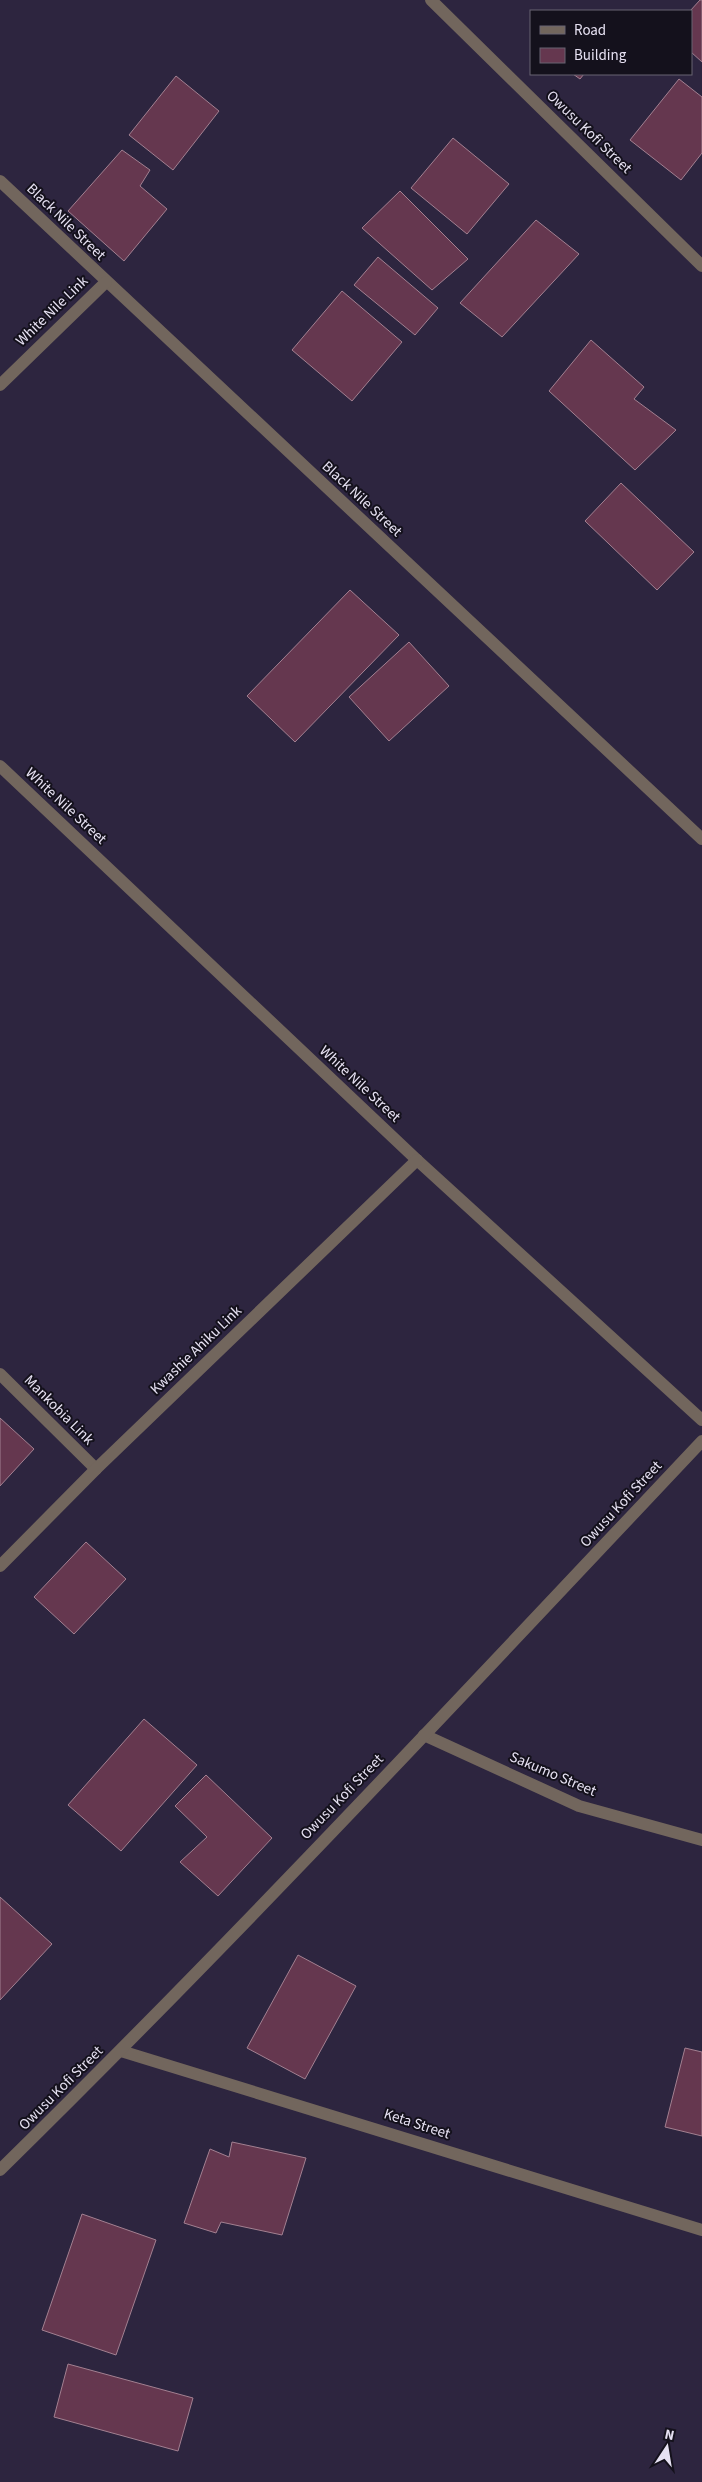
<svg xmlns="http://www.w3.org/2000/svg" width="702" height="2482" font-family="'Source Sans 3',sans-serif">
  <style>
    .building { fill: #65374f; stroke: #a28091 }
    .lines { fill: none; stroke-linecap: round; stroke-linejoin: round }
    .minor { stroke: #72665d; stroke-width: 12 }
    .labels { text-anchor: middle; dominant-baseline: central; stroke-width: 4; stroke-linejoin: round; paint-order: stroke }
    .street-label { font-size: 15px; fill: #e6e1f2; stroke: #14111c }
  </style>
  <rect width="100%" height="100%" fill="#2d253f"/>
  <g class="building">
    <path d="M700,0H702V62L691,52L690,11Z"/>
    <path d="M573,74H584L580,79Z"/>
    <path d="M176,76L219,111L173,170L129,135Z"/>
    <path d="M679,79L702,97V153L681,180L630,140Z"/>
    <path d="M453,138L509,184L467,234L411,188Z"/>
    <path d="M122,150L150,170L140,186L167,209L124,261L68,211Z"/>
    <path d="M400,191L468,259L432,290L362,228Z"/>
    <path d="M536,220L579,254L502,337L460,303Z"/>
    <path d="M378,257L438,308L415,335L354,285Z"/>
    <path d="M342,291L402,342L352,401L292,350Z"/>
    <path d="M591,340L644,387L634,399L676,430L635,470L549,391Z"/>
    <path d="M621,483L694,552L657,590L585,521Z"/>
    <path d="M350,590L399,635L295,742L247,696Z"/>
    <path d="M409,642L449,686L389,741L349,697Z"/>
    <path d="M0,1418L34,1449L0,1486Z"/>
    <path d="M86,1542L126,1579L74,1634L34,1597Z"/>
    <path d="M144,1719L197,1765L121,1851L68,1805Z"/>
    <path d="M206,1775L272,1838L218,1896L180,1862L207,1837L175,1806Z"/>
    <path d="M0,1897L52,1944L0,2000Z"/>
    <path d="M298,1955L356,1986L305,2079L247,2048Z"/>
    <path d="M685,2048L702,2052V2136L665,2127Z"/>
    <path d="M232,2142L306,2158L282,2235L221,2222L216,2233L184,2223L210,2149L229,2157Z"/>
    <path d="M82,2214L156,2240L116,2355L42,2330Z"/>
    <path d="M68,2364L193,2398L178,2451L54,2417Z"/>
  </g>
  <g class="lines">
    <g class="minor">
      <path d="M431,0L702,266"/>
      <path d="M0,181L702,839"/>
      <path d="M0,385L106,282"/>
      <path d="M0,766L417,1160L702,1420"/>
      <path d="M0,1374L96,1469"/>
      <path d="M0,1566L96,1469L417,1160"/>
      <path d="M424,1735L579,1806L702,1840"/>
      <path d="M121,2051L702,2230"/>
      <path d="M0,2170C240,1934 470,1687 702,1441"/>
    </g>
  </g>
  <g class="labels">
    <g class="street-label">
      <text transform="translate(589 132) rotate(44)">Owusu Kofi Street</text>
      <text transform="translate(66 222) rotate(44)">Black Nile Street</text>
      <text transform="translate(52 311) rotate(-44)">White Nile Link</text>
      <text transform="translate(362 499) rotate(43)">Black Nile Street</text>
      <text transform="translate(66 806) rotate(43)">White Nile Street</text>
      <text transform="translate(360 1084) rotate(43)">White Nile Street</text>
      <text transform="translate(196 1350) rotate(-44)">Kwashie Ahiku Link</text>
      <text transform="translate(59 1410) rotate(45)">Mankobia Link</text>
      <text transform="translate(621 1504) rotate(-47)">Owusu Kofi Street</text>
      <text transform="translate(553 1774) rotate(23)">Sakumo Street</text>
      <text transform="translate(342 1797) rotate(-46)">Owusu Kofi Street</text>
      <text transform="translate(61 2088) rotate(-45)">Owusu Kofi Street</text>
      <text transform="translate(417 2124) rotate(18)">Keta Street</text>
    </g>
  </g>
  <rect x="530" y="10" width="162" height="65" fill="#14111c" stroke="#686472"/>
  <rect x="540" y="26" width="25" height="8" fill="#72665d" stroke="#686472"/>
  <text x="574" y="35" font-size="15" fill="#e6e1f2">Road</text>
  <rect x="540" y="48" width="25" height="15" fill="#65374f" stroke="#686472"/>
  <text x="574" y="60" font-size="15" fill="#e6e1f2">Building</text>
  <g transform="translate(667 2447) rotate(12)" stroke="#14111c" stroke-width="4" paint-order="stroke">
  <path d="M0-4L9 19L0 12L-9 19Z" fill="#e6e1f2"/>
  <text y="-8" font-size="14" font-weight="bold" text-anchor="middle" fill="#e6e1f2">N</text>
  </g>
</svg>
